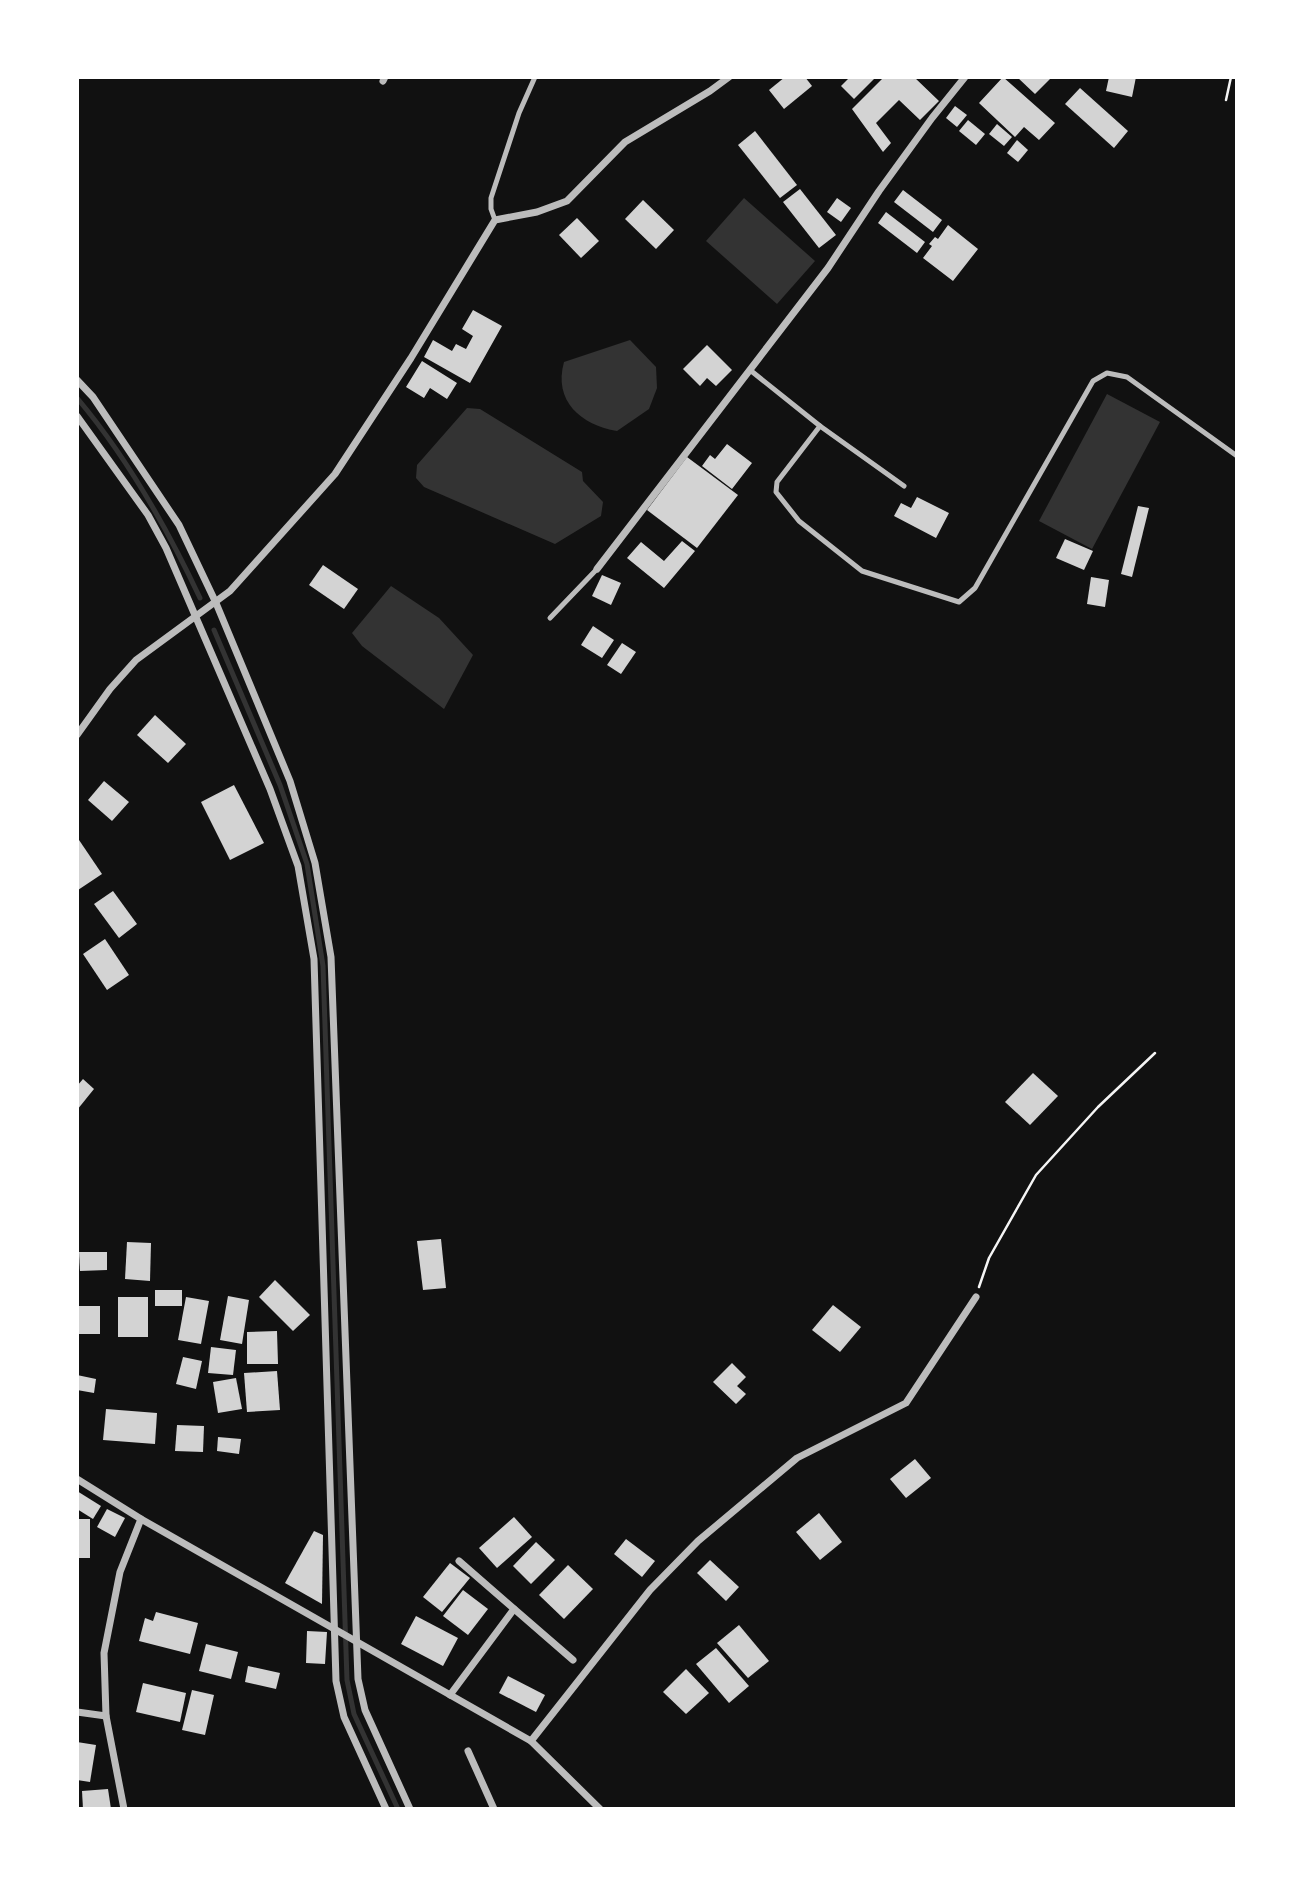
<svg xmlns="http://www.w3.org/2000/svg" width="1314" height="1886" font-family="'Alegreya Sans',sans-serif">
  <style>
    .water { fill: #333 }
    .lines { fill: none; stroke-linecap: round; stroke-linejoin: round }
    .stream { stroke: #333; stroke-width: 5 }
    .building { fill: #d3d3d3 }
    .path { stroke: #f5f5f5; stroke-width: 2.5 }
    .service { stroke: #bcbcbc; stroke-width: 5 }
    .minor { stroke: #bcbcbc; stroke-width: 7 }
  </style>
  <rect width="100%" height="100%" fill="#111"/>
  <g class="water">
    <path d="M744,198L815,261L777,304L706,241Z"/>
    <path d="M630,340L656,367L657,388L649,409L617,431C581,425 553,401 564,362Z"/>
    <path d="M1107,394L1160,422L1092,549L1039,521Z"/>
    <path d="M467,408L480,409L582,472L583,481L603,502L601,516L555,544L424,487L416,478L417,465Z"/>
    <path d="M391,586L439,618L473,655L444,709L362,646L352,633Z"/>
  </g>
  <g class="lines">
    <g class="stream">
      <path d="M77,398C127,457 167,528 200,598"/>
      <path d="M214,630L280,785L307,864L323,966L347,1680L354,1714L398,1809"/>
    </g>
  </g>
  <g class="building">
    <path d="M785,77H805L812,86L784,109L769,90Z"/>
    <path d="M850,77H876L854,99L841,86Z"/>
    <path d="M884,77H914L939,101L920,120L899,100L876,123L891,143L883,152L852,109Z"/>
    <path d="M1003,77L1055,123L1039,140L1024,127L1015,137L979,103Z"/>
    <path d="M1017,77H1052L1035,94Z"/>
    <path d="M1109,77H1136L1132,97L1106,91Z"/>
    <path d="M1080,88L1128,131L1114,148L1065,104Z"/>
    <path d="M955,106L967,115L957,127L946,118Z"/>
    <path d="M968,120L985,134L976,145L959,131Z"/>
    <path d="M997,124L1012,137L1004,146L989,134Z"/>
    <path d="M755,131L797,185L780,198L738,145Z"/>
    <path d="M1017,140L1028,150L1018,162L1007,153Z"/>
    <path d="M800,189L836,235L819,248L783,202Z"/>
    <path d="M903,190L942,220L933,232L894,202Z"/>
    <path d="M837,198L851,208L841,222L827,212Z"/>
    <path d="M643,200L674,230L656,249L625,219Z"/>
    <path d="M886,212L925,242L917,253L878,223Z"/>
    <path d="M577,218L599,241L581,258L559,235Z"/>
    <path d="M948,225L978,249L953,281L923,258L932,246L929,244L935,237L938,239Z"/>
    <path d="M473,310L502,326L470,383L424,357L433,340L452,351L456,344L466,349L473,336L462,329Z"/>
    <path d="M707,345L732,370L716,386L707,378L700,386L683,369Z"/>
    <path d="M422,361L457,383L447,399L430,388L424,398L406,387Z"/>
    <path d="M727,444L752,463L732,489L702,466L710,455L715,459Z"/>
    <path d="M687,457L738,495L697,548L647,510Z"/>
    <path d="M917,497L949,513L936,538L894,516L901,503L911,508Z"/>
    <path d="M1138,506L1149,508L1132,577L1121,574Z"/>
    <path d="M1065,539L1093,551L1084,570L1056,558Z"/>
    <path d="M682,541L695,551L664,588L627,558L641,542L664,561Z"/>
    <path d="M323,565L358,589L344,609L309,585Z"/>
    <path d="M602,575L621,583L611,605L592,596Z"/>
    <path d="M1091,577L1109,580L1105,607L1087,604Z"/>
    <path d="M593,626L614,640L602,658L581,645Z"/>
    <path d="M622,643L636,652L621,674L607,665Z"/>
    <path d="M155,715L186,744L168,763L137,735Z"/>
    <path d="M104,781L129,802L112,821L88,800Z"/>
    <path d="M234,785L264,843L230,860L201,802Z"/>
    <path d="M77,837L102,874L78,890L77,888Z"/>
    <path d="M113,891L137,924L119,938L94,904Z"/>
    <path d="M105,939L129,975L107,990L83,954Z"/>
    <path d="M1033,1073L1058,1096L1030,1125L1005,1102Z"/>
    <path d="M83,1079L94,1089L77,1110V1086Z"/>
    <path d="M441,1239L446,1288L423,1290L417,1241Z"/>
    <path d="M127,1242L151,1243L150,1281L125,1279Z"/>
    <path d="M79,1252H107V1270L80,1271Z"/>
    <path d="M275,1280L310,1315L293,1331L259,1297Z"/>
    <rect x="155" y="1290" width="27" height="16"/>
    <path d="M228,1296L249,1300L242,1344L220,1340Z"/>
    <rect x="118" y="1297" width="30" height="40"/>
    <path d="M186,1297L209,1301L201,1344L178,1340Z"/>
    <path d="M833,1305L861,1327L840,1352L812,1330Z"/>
    <rect x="77" y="1306" width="23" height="28"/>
    <path d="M277,1331L278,1364H247V1332Z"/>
    <path d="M211,1347L236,1350L233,1375L208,1373Z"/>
    <path d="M183,1357L202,1361L196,1389L176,1384Z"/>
    <path d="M732,1363L746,1377L737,1386L746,1394L736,1404L713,1382Z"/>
    <path d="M277,1371L280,1410L247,1412L244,1373Z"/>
    <path d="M77,1375L96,1379L94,1393L77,1390Z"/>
    <path d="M236,1378L242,1409L218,1413L213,1382Z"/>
    <path d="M106,1409L157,1413L155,1444L103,1440Z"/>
    <path d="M177,1425L204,1426L203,1452L175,1451Z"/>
    <path d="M218,1437L241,1439L239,1454L217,1451Z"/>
    <path d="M915,1459L931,1478L906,1498L890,1479Z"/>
    <path d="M77,1491L101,1506L93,1519L77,1509Z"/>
    <path d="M107,1509L125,1518L115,1537L97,1527Z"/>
    <path d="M819,1513L842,1542L820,1560L796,1532Z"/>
    <path d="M514,1517L532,1537L497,1568L479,1548Z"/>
    <rect x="77" y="1519" width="13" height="39"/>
    <path d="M314,1531L323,1535L322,1604L285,1583Z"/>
    <path d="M626,1539L655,1561L642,1577L614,1554Z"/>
    <path d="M536,1542L555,1560L531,1584L513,1566Z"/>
    <path d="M710,1560L739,1587L726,1601L697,1573Z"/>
    <path d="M450,1563L470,1578L442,1612L423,1597Z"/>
    <path d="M568,1565L593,1589L564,1619L539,1595Z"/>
    <path d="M463,1590L488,1609L468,1635L443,1616Z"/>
    <path d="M156,1612L198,1623L190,1654L139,1641L145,1618L153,1621Z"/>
    <path d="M416,1616L458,1638L443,1666L401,1644Z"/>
    <path d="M739,1625L769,1661L748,1678L717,1643Z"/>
    <path d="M307,1631L327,1632L325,1664L306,1663Z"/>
    <path d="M206,1644L238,1652L231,1679L199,1671Z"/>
    <path d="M716,1648L749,1686L729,1703L696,1664Z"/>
    <path d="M248,1666L280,1673L276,1689L245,1682Z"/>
    <path d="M686,1669L709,1693L686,1714L663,1692Z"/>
    <path d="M508,1676L545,1695L536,1712L499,1693Z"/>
    <path d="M143,1683L186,1693L180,1722L136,1712Z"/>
    <path d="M192,1690L214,1695L205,1735L182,1730Z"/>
    <path d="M77,1742L96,1745L90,1782L77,1780Z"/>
    <path d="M108,1789L111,1809H83L82,1791Z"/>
  </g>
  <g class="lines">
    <g class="path">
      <path d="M1226,100L1231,77"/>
      <path d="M979,1287L989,1258L1036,1175L1098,1107L1155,1053"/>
    </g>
    <g class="service">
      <path d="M495,220L491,209V198L519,113L535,77"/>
      <path d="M750,370L820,426L777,482L776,492L799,521L862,571L959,602L975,588L1093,381L1107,373L1127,377L1237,456"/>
      <path d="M820,426L904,486"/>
      <path d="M550,618L597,569"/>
    </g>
    <g class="minor">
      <path d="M383,81L385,77"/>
      <path d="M77,380L93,397L179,525L216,603L290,781L315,863L331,957L358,1679L365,1710L410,1809"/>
      <path d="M77,416L148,515L166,548L270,789L298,866L314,959L336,1681L344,1717L386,1809"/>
      <path d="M597,569L828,268L879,191L932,118L965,77"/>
      <path d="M77,735L110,689L136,660L230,591L335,474L411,358L495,220L537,212L567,201L625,142L710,91L729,77"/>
      <path d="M77,1479L141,1519L531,1741L600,1809"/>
      <path d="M459,1561L573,1660"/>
      <path d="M450,1695L514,1609"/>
      <path d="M77,1712L106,1716L104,1653L120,1572L141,1519"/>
      <path d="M106,1716L124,1809"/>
      <path d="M531,1741L650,1590L698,1541L797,1458L906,1403L976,1297"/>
      <path d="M468,1751L494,1809"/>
    </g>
  </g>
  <rect width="1314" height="1886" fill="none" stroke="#ffffff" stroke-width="158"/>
</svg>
